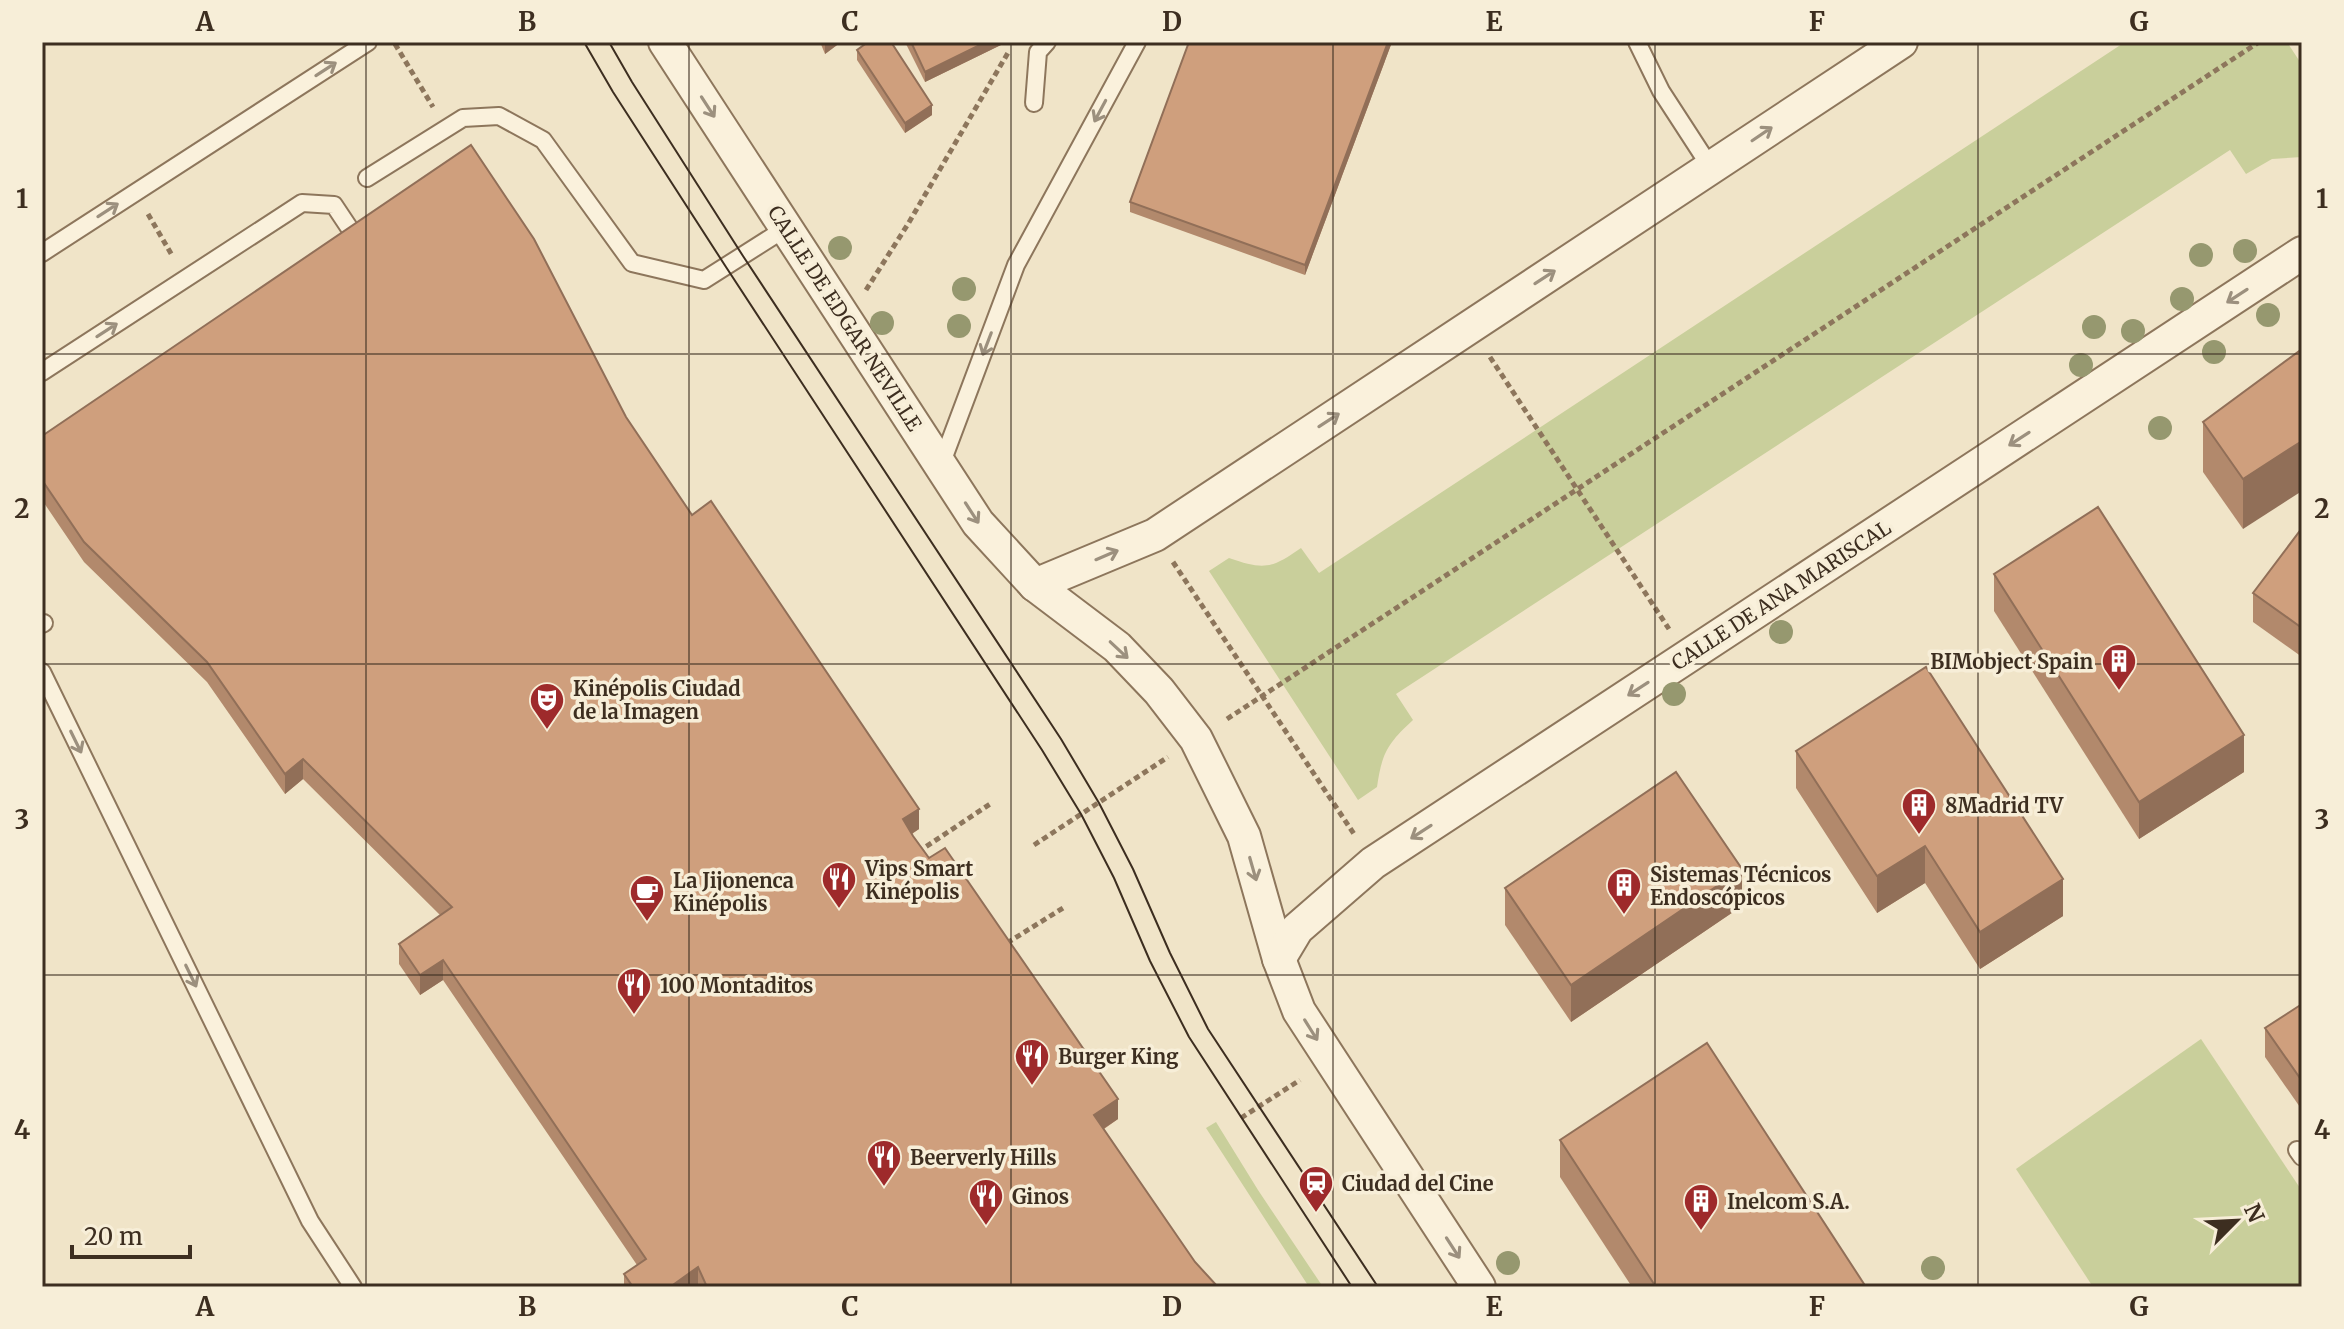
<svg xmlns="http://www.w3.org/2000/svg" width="2344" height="1329" font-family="Merriweather,serif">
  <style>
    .green { fill: #c9cf9b }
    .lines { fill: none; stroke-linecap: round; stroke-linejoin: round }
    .service-casing { stroke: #8d765c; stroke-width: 20 }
    .minor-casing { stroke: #8d765c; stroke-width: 36 }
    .path { stroke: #8d765c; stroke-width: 5; stroke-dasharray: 6 4; stroke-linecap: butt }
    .service { stroke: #faf1dc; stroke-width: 16 }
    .minor { stroke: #faf1dc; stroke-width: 32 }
    .tram { stroke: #3d2e20; stroke-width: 2 }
    .tree { fill: #96986f }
    .wall { fill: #b2896c }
    .shaded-wall { fill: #916f58 }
    .building { fill: #cf9f7d; stroke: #916f58; stroke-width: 2 }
    .oneway { stroke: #9c907e }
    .grid { fill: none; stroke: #3d2e20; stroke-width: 2; stroke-opacity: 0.55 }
    .labels { text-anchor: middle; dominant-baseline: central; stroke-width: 7; stroke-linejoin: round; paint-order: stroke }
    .street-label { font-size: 20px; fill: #3d2e20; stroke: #f7eed8 }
    .poi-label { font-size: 20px; font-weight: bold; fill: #3d2e20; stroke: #f7eed8; text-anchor: start }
    .neatline { fill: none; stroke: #3d2e20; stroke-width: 3 }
    .grid-label { font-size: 26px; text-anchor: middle; font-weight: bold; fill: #3d2e20 }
  </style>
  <rect width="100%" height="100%" fill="#f0e4c8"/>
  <g class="green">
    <path d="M2125,42H2287L2302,65V157L2272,159L2246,174L2230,150L1396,694L1413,720C1387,744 1382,753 1377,787L1358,800L1209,571L1229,558C1264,570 1271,569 1301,548L1319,573Z"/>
    <path d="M2201,1039L2302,1191V1287H2093L2016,1169Z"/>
    <path d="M1216,1122L1258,1190L1323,1287H1309L1206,1128Z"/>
  </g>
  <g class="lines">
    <g class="service-casing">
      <g id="service">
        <path d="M1637,42L1661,91L1711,168"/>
        <path d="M1034,103L1038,52L1047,42"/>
        <path d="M367,178L463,118L499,116L543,140L632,263L704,280L786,228"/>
        <path d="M42,253L368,42"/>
        <path d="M42,372L302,203L334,205L358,241"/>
        <path d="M941,465L1016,265L1137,42"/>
        <path d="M42,624L44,623"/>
        <path d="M42,672L310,1221L353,1287"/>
        <path d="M2297,1150L2302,1157"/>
      </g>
    </g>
    <g class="minor-casing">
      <g id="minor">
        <path d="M665,42L978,523L1035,585L1117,647L1159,691L1196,739L1244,836L1279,959L1299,1011L1479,1287"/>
        <path d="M1035,585L1155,535L1901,42"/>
        <path d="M1279,959L1297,929L1373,863L2302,253"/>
      </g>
    </g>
    <g class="path">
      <path d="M395,44L433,107"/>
      <path d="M148,214L173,257"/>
      <path d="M866,290L908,224L1009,51"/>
      <path d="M1490,357L1669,629"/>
      <path d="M1173,562L1354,834"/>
      <path d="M1227,719L2259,42"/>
      <path d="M1034,845L1168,757"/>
      <path d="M918,852L990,804"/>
      <path d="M1007,943L1063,908"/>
      <path d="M1241,1118L1300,1080"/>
    </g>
    <use href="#service" class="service"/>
    <use href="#minor" class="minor"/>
    <g class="tram">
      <path d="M584,42L613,92L726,267L1042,750L1081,814L1114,878L1150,961L1189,1037L1352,1287"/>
      <path d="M609,42L632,82L743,256L1061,739L1099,803L1133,869L1170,953L1208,1029L1378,1287"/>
    </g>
  </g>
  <g class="tree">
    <circle cx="840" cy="248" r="12"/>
    <circle cx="2245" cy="251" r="12"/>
    <circle cx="2201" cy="255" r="12"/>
    <circle cx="964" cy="289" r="12"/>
    <circle cx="2182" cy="299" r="12"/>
    <circle cx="2268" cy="315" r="12"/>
    <circle cx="882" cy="323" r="12"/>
    <circle cx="959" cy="326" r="12"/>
    <circle cx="2094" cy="327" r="12"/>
    <circle cx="2133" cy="331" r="12"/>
    <circle cx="2214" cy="352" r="12"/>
    <circle cx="2081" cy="365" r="12"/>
    <circle cx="2160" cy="428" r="12"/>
    <circle cx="1781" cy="632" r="12"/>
    <circle cx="1674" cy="694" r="12"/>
    <circle cx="1508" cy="1263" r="12"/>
    <circle cx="1933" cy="1268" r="12"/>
  </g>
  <g class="wall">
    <path d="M820,42H841L825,54Z"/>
    <path d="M905,42H1007L925,82Z"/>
    <path d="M1392,42L1305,275L1130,212V202Z"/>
    <path d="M857,50L932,115L905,133L857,60Z"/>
    <path d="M2302,349L2243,529L2203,472V422Z"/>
    <path d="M626,417L692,515L919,829L912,834L1118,1119L1104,1129L1195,1262L1218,1287H624V1274L637,1265L443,980L420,995L399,964V944L440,915L303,779L285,794L207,682L84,562L42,500V436Z"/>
    <path d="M2302,528V657L2253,622V593Z"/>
    <path d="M1994,574L2244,772L2139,839L1994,611Z"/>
    <path d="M1796,751L2063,916L1980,969L1925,883L1877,913L1796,788Z"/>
    <path d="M1505,888L1742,906L1571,1022L1505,925Z"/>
    <path d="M2302,1004V1110L2265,1057V1028Z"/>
    <path d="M1560,1140L1866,1287H1632L1560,1177Z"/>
  </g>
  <g class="shaded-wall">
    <path d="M828,42H841L825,54V44Z"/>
    <path d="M986,42H1007L925,82V72Z"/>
    <path d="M1388,42H1392L1305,275V265Z"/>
    <path d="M932,105V115L905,133V123Z"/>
    <path d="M2302,441V491L2243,529V479Z"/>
    <path d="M2244,735V772L2139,839V802Z"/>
    <path d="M303,759V779L285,794V774Z"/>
    <path d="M919,809V829L903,839V819Z"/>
    <path d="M1925,846V883L1877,913V876Z"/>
    <path d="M1742,869V906L1571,1022V985Z"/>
    <path d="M2063,879V916L1980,969V932Z"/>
    <path d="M443,960V980L420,995V975Z"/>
    <path d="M1118,1099V1119L1094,1135V1115Z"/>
    <path d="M698,1267V1287H670Z"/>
  </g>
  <g class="building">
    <path d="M868,42H891L932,105L905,123L857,50Z"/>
    <path d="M911,42H986L925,72Z"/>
    <path d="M1189,42H1388L1305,265L1130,202Z"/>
    <path d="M471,145L534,239L626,417L692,515L711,501L919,809L903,819L913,836L929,858L945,848L1118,1099L1094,1115L1195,1262L1218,1287H707L698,1267L670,1287H633L624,1274L646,1259L443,960L420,975L399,944L452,907L303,759L285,774L207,662L84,542L42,480V436Z"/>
    <path d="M2302,349V441L2243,479L2203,422Z"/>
    <path d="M2098,507L2244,735L2139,802L1994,574Z"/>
    <path d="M2302,528V628L2253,593Z"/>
    <path d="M1926,667L2063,879L1980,932L1925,846L1877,876L1796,751Z"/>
    <path d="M1676,772L1742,869L1571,985L1505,888Z"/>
    <path d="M2302,1004V1081L2265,1028Z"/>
    <path d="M1707,1043L1866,1287H1656L1560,1140Z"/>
  </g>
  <defs><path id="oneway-shaft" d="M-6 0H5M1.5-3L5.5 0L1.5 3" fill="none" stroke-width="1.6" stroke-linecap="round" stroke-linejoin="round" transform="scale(2)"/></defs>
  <g class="oneway">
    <use href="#oneway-shaft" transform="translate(326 69) rotate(-33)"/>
    <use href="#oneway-shaft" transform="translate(708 107) rotate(57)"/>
    <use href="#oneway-shaft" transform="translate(1100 111) rotate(118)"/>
    <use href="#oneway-shaft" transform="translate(1762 134) rotate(-34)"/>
    <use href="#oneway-shaft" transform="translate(108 210) rotate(-33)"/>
    <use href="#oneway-shaft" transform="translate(1545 277) rotate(-33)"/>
    <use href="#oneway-shaft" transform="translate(2237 296) rotate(147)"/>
    <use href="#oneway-shaft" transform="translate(107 330) rotate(-33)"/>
    <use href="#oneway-shaft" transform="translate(987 344) rotate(111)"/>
    <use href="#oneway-shaft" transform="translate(1329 420) rotate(-33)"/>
    <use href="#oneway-shaft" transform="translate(2019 439) rotate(147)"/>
    <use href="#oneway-shaft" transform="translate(972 513) rotate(57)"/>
    <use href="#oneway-shaft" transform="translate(1107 555) rotate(-23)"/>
    <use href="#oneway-shaft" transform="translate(1119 650) rotate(43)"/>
    <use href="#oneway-shaft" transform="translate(1638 689) rotate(147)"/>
    <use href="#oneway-shaft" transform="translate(76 742) rotate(64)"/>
    <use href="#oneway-shaft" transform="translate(1421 832) rotate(147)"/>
    <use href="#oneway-shaft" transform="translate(1253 869) rotate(74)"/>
    <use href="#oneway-shaft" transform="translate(191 976) rotate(64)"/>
    <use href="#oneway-shaft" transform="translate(1311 1030) rotate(58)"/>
    <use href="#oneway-shaft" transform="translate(1453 1248) rotate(57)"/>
  </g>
  <path class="grid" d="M366,42V1287M689,42V1287M1011,42V1287M1333,42V1287M1655,42V1287M1978,42V1287M42,354H2302M42,664H2302M42,975H2302"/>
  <defs>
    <g id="building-pin" transform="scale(1.8)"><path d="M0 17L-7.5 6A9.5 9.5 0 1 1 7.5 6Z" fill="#9e2a2b" stroke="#f7eed8"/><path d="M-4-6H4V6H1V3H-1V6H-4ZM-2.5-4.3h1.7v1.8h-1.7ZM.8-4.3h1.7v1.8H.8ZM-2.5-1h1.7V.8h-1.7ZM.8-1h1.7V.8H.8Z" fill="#fff"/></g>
    <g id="theatre-pin" transform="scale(1.8)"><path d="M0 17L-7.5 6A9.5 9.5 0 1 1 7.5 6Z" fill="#9e2a2b" stroke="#f7eed8"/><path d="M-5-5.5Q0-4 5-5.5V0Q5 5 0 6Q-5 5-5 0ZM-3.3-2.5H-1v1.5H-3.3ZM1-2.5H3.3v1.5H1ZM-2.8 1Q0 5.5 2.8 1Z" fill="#fff"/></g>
    <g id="restaurant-pin" transform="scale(1.8)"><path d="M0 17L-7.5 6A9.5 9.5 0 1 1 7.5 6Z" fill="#9e2a2b" stroke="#f7eed8"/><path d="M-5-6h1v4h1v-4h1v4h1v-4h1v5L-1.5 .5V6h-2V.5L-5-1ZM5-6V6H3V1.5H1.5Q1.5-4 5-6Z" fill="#fff"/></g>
    <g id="cafe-pin" transform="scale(1.8)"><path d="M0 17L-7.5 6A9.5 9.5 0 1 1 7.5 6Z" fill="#9e2a2b" stroke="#f7eed8"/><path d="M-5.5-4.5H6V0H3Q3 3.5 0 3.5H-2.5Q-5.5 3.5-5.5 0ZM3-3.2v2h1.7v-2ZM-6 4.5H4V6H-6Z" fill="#fff"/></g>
    <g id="station-pin" transform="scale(1.8)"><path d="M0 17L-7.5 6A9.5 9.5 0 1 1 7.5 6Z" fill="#9e2a2b" stroke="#f7eed8"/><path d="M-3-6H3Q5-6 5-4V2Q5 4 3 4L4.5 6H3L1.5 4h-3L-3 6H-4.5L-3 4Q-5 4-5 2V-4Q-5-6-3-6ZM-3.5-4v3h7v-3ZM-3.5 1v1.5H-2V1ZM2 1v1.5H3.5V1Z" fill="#fff"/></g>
  </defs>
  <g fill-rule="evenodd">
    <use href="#building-pin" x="2119" y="661"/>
    <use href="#theatre-pin" x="547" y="700"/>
    <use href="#building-pin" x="1919" y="805"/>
    <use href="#restaurant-pin" x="839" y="879"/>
    <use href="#building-pin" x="1624" y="885"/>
    <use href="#cafe-pin" x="647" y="892"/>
    <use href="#restaurant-pin" x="634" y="985"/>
    <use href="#restaurant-pin" x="1032" y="1056"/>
    <use href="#restaurant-pin" x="884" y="1157"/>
    <use href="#station-pin" x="1316" y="1183"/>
    <use href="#restaurant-pin" x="986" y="1196"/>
    <use href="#building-pin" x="1701" y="1201"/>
  </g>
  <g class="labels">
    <g class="street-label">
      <text transform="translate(845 318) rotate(57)">CALLE DE EDGAR NEVILLE</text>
      <text transform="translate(1781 595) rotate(-33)">CALLE DE ANA MARISCAL</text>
    </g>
    <g class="poi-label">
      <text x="2093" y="661" text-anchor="end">BIMobject Spain</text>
      <text x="573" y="688">Kinépolis Ciudad<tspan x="573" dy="23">de la Imagen</tspan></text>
      <text x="1945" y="805">8Madrid TV</text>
      <text x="865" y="868">Vips Smart<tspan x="865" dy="23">Kinépolis</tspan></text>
      <text x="1650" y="874">Sistemas Técnicos<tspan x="1650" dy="23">Endoscópicos</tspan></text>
      <text x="673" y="880">La Jijonenca<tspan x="673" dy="23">Kinépolis</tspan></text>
      <text x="660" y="985">100 Montaditos</text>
      <text x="1058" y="1056">Burger King</text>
      <text x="910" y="1157">Beerverly Hills</text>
      <text x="1342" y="1183">Ciudad del Cine</text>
      <text x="1012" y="1196">Ginos</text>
      <text x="1727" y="1201">Inelcom S.A.</text>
    </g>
  </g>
  <rect width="2344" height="1329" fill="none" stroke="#f7eed8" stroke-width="88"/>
  <g transform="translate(2236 1221) rotate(66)" stroke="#f7eed8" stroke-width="6" paint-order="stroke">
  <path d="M0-6L14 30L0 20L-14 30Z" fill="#3d2e20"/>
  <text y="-12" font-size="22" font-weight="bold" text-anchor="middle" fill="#3d2e20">N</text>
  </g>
  <path d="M72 1245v12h118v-12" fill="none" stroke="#3d2e20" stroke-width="4"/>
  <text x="84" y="1245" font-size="24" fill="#3d2e20" stroke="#f7eed8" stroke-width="6" paint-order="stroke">20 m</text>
  <rect x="44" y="44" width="2256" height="1241" class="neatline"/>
  <g class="grid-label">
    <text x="205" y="31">A</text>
    <text x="527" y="31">B</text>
    <text x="850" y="31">C</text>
    <text x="1172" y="31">D</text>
    <text x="1494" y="31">E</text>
    <text x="1817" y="31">F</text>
    <text x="2139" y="31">G</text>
    <text x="22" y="208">1</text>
    <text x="2322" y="208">1</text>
    <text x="22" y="518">2</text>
    <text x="2322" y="518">2</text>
    <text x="22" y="829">3</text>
    <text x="2322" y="829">3</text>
    <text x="22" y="1139">4</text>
    <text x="2322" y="1139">4</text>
    <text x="205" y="1316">A</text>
    <text x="527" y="1316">B</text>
    <text x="850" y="1316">C</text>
    <text x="1172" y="1316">D</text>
    <text x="1494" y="1316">E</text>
    <text x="1817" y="1316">F</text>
    <text x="2139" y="1316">G</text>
  </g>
</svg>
